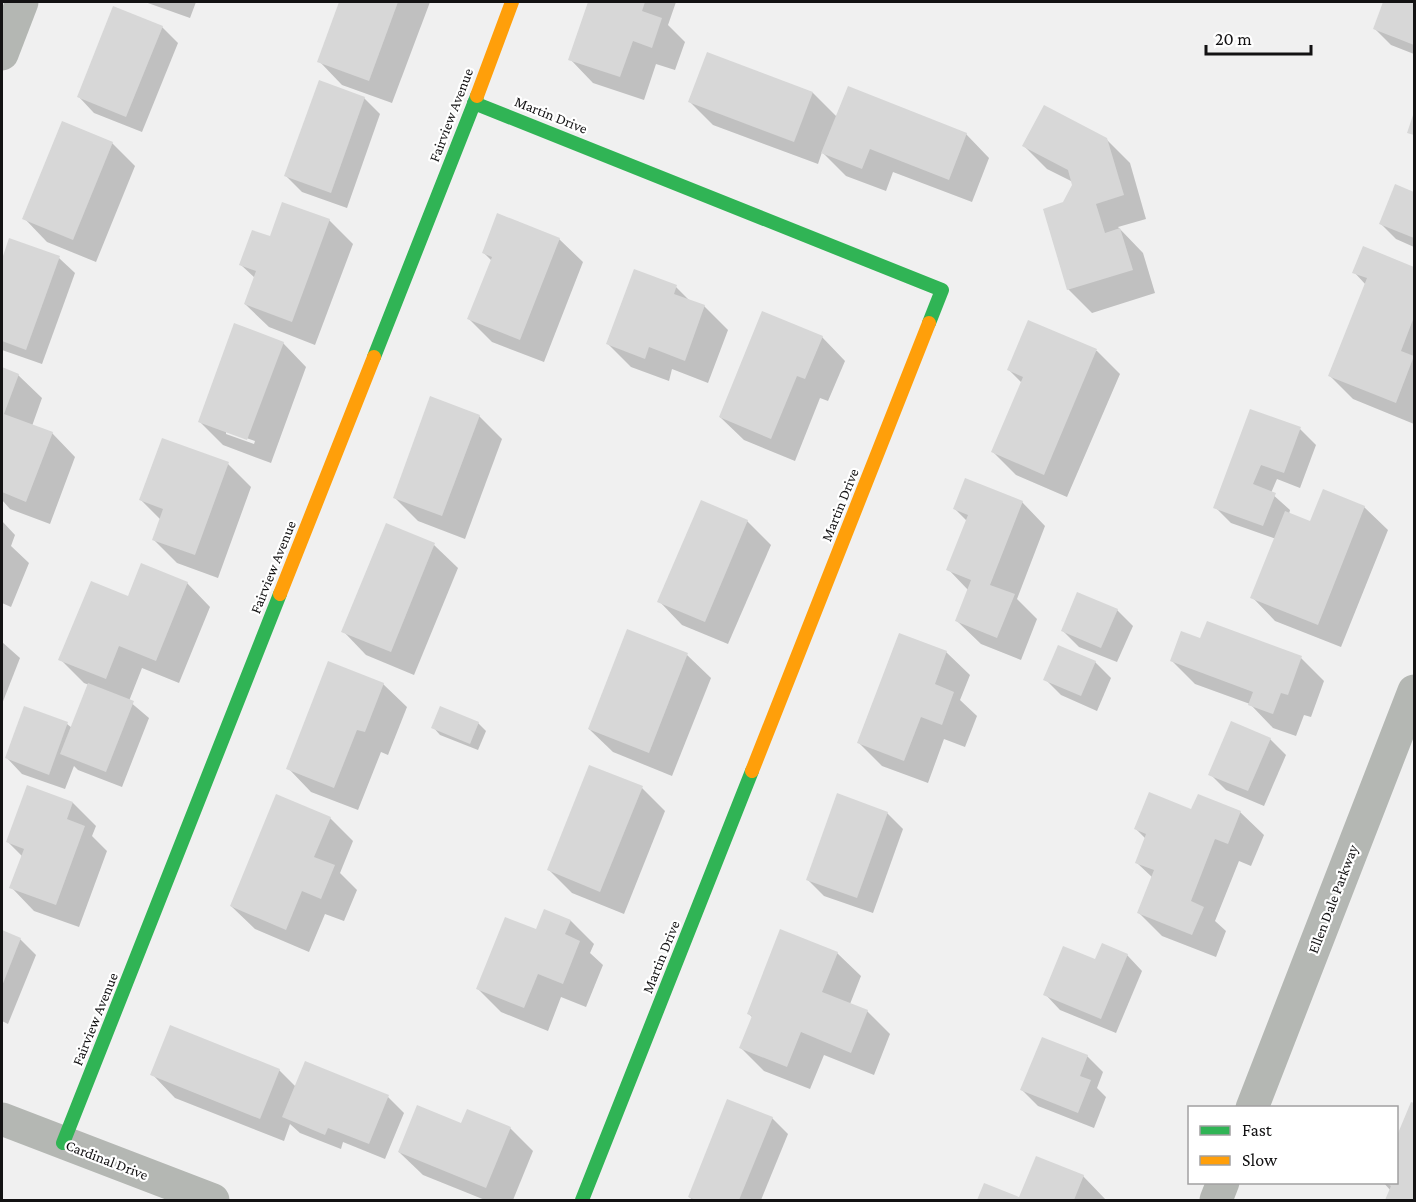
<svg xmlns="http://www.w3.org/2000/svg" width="1416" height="1202" font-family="'Crimson Pro',serif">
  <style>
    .shadow { fill: #0003; fill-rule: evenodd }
    .building { fill: #d7d7d7 }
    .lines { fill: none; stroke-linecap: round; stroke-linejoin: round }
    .street { stroke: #b4b7b3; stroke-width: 33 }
    .fast { stroke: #30b455; stroke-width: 14 }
    .slow { stroke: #ff9f0a; stroke-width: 14 }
    .labels { text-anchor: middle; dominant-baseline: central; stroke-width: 4.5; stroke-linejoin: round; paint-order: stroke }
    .street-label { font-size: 15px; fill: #131213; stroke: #fff }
  </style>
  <rect width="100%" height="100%" fill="#f0f0f0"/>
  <g class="shadow">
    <path d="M145,2H196L190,18Z"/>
    <path d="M341,2H430L392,103L342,85L319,61Z"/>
    <path d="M590,2H676L668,25L685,42L675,70L656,64L644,100L593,83L570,59Z"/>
    <path d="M1385,2H1414V54L1391,45L1375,29Z"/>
    <path d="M162,27L178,43L142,132L94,113L79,97Z"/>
    <path d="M708,54L813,93L837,117L966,134L989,158L972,202L893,172L886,191L846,176L822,152L818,164L713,125L689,101Z"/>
    <path d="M364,98L380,114L347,208L302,192L286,176Z"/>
    <path d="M1106,139L1130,163L1146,219L1118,227L1143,253L1155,293L1092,313L1068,289L1064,204L1074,185L1073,182L1047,169L1024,146Z"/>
    <path d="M112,143L135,166L96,262L47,242L24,218Z"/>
    <path d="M1396,186L1414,193V247L1396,239L1381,224Z"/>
    <path d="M283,204L329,220L353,244L315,345L269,327L245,304L255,278L241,265L271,238Z"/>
    <path d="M559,239L583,262L544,362L492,342L469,319L492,261L484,253Z"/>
    <path d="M10,240L59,258L75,273L42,364L2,350V263Z"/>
    <path d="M1363,248L1414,269V424L1353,399L1330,376L1366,285L1354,272Z"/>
    <path d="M676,287L691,302L704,306L728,330L708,383L672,369L669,381L631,367L608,344Z"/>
    <path d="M1029,322L1097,351L1120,374L1067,497L1016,475L993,452L1022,383L1009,370Z"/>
    <path d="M822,337L845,361L828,401L820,398L795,461L744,440L720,417Z"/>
    <path d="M283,343L306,367L271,463L223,445L200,422ZM226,431L255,441L254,444L226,434Z"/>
    <path d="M2,369L18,375L42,398L32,426L52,433L75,457L50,524L10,509L2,500Z"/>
    <path d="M479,416L502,439L465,539L418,521L394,497Z"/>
    <path d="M1300,429L1316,445L1300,488L1277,479L1271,493L1290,510L1289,514L1311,523L1364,507L1388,530L1341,647L1275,621L1252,597L1276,539L1231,523L1215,507Z"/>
    <path d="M228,464L251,487L218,578L177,563L154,540L161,520L141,500Z"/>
    <path d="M1022,502L1045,526L1017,599L1037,619L1021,660L981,644L957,621L969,591L948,569L967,521L955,509Z"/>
    <path d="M2,521L15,535L11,546L29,563L11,607L2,603Z"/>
    <path d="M747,521L771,545L728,644L682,625L659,601Z"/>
    <path d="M387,525L434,545L458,568L414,675L366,655L343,631Z"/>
    <path d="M187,583L210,607L179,683L142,668L129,701L149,718L122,787L78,770L74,766L65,789L22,774L7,758L25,708L67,724L72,728L89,685L84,683L60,659L128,598Z"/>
    <path d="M1117,610L1133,626L1117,662L1079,647L1063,631Z"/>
    <path d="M1201,640L1301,658L1324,681L1311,717L1304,715L1296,736L1273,728L1250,704L1195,684L1172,661Z"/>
    <path d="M2,642L20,658L2,704Z"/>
    <path d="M946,652L970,675L960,700L977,716L965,747L944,739L928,783L882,766L859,743Z"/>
    <path d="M687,655L711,678L672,776L613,752L589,729Z"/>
    <path d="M1095,662L1111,678L1097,711L1061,695L1045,679Z"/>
    <path d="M383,684L407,707L388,755L381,752L358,810L311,792L288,768Z"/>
    <path d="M478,723L486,731L478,750L440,735L433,727Z"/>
    <path d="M1270,739L1286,755L1264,806L1226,790L1210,774Z"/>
    <path d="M28,787L73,803L96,826L92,836L107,851L79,927L34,911L11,887L23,857L8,842Z"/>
    <path d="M642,788L665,811L624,914L572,893L549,870Z"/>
    <path d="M1192,811L1240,812L1264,835L1251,866L1239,861L1215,921L1226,931L1216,957L1162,936L1139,913L1153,878L1137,863L1146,839L1136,829Z"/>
    <path d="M887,813L903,829L873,913L824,896L808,880Z"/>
    <path d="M330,818L353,841L340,873L357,890L344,921L325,914L309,952L255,929L231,906Z"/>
    <path d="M545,911L571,921L594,944L590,953L603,965L586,1007L561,997L548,1031L501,1012L478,989L537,931Z"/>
    <path d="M2,932L20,939L36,955L8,1024L2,1021Z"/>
    <path d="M837,953L861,976L850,1004L867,1011L890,1034L874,1075L824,1055L810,1089L764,1071L741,1048L753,1018L748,1013Z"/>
    <path d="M1127,955L1142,971L1116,1033L1060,1010L1045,994L1096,961Z"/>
    <path d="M1087,1056L1103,1072L1097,1088L1106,1097L1094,1128L1038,1106L1022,1090Z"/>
    <path d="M279,1070L296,1087L388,1097L404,1113L385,1159L343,1142L341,1149L300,1133L290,1124L284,1141L175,1098L152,1074Z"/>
    <path d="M1412,1104L1414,1105V1200H1387L1391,1191L1383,1182H1396Z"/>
    <path d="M772,1118L788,1134L761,1200H693L689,1197Z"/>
    <path d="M462,1125L510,1128L533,1151L513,1200H485L423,1175L399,1152Z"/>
    <path d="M1083,1176L1106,1200H979L984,1185L1020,1199Z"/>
  </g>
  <g class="building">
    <path d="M339,2H398L369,81L317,62Z"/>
    <path d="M588,2H645L642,11L662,18L652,48L633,41L620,77L568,60Z"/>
    <path d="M1383,2H1414V45L1373,29Z"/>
    <path d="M113,6L163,26L126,117L77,97Z"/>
    <path d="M707,52L813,92L794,142L688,102Z"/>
    <path d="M319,80L365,97L331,193L284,176Z"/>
    <path d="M848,86L967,133L949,180L870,149L862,169L821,153Z"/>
    <path d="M1044,105L1107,138L1124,195L1096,204L1105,233L1120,228L1133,270L1067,290L1043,209L1063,202L1072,185L1068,170L1022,146Z"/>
    <path d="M1414,112V135L1407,133Z"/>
    <path d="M62,121L113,142L73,240L22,219Z"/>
    <path d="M1395,184L1414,192V238L1379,224Z"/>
    <path d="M282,202L330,219L292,322L244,304L256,271L239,265L252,230L270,236Z"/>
    <path d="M497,213L560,238L520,340L467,319L492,257L482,253Z"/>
    <path d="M9,238L60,256L26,350L2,341V259Z"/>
    <path d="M1363,246L1414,267V317L1401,351L1414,356L1396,403L1328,376L1367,278L1352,273Z"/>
    <path d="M634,269L677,285L674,294L705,305L685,361L649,347L645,359L606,344Z"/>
    <path d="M762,311L823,336L805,379L797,376L771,439L719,417Z"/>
    <path d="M1028,320L1097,349L1044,475L991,452L1023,377L1007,370Z"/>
    <path d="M234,323L284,342L247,440L198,422Z"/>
    <path d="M2,367L19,374L4,414L53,432L26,502L2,492Z"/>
    <path d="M430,396L480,415L442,516L393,498Z"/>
    <path d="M1250,409L1301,427L1284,473L1261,465L1253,484L1276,493L1263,526L1213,508Z"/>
    <path d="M162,438L229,462L195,555L152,540L163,509L139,500Z"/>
    <path d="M965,478L1023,501L990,585L1015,594L997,638L955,621L971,580L946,570L968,515L953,509Z"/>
    <path d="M1323,489L1365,506L1318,625L1250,598L1285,511L1310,521Z"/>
    <path d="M701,500L748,520L705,622L657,602Z"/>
    <path d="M386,523L435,543L391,652L341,632Z"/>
    <path d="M141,563L188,582L156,661L119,646L106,679L58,660L91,581L128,596Z"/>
    <path d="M1077,592L1118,609L1101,648L1061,631Z"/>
    <path d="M1207,621L1302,656L1288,695L1281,693L1273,714L1248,705L1253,692L1170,661L1181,631L1200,638Z"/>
    <path d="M627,629L688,653L649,753L588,729Z"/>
    <path d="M899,633L947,651L935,684L954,692L942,725L921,717L904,761L857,743Z"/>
    <path d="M1058,645L1096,661L1081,696L1043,680Z"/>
    <path d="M328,661L384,683L365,732L357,730L334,788L286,769Z"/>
    <path d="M88,683L134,701L106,772L60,754Z"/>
    <path d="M24,706L68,722L49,775L5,758Z"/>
    <path d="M440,706L479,722L470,744L431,728Z"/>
    <path d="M1231,721L1271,738L1248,791L1208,775Z"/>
    <path d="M589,765L643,786L600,892L547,870Z"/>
    <path d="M27,785L73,802L67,819L85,826L56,905L9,888L24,849L6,842Z"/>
    <path d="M1149,792L1191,809L1198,794L1241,811L1228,844L1215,839L1191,901L1204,907L1192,935L1137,913L1154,870L1135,863L1146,834L1134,829Z"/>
    <path d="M837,793L888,812L857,898L806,880Z"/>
    <path d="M276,794L331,817L314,857L335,865L321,899L302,891L286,930L230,906Z"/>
    <path d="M544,909L571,920L565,934L580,941L563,984L538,974L524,1008L476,989L505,917L536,929Z"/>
    <path d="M780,929L838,952L822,992L868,1010L851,1053L801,1032L787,1067L739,1048L752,1016L747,1014Z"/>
    <path d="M2,930L21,938L2,986Z"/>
    <path d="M1102,943L1128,954L1101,1019L1043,995L1063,946L1095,959Z"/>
    <path d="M170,1025L280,1069L260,1119L150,1075Z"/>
    <path d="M1042,1037L1088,1055L1080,1076L1091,1080L1078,1113L1020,1090Z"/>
    <path d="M305,1061L389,1095L369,1144L328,1128L325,1135L282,1117Z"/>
    <path d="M727,1099L773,1117L739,1200H696L688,1197Z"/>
    <path d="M1411,1102L1414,1103V1200H1385L1391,1186L1383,1182H1396V1138Z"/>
    <path d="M417,1105L461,1123L467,1109L511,1127L486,1188L398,1152Z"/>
    <path d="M1036,1156L1084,1175L1074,1200H977L984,1183L1019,1197Z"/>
  </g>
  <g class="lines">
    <g class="street">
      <path d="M2,54L22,2"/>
      <path d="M1252,1108L1414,691"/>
      <path d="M2,1119L213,1200"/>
      <path d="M1216,1200L1223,1182"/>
    </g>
    <g class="fast">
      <path d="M474,103L942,290L929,323"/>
      <path d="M374,357L477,96"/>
      <path d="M63,1143L280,594"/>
      <path d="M582,1200L752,771"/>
    </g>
    <g class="slow">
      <path d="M477,96L512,2"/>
      <path d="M280,594L374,357"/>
      <path d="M752,771L929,323"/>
    </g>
  </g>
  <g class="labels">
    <g class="street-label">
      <text transform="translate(451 115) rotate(-69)">Fairview Avenue</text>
      <text transform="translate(551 115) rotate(22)">Martin Drive</text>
      <text transform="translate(840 505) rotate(-68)">Martin Drive</text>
      <text transform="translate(273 567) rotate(-68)">Fairview Avenue</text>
      <text transform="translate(1333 899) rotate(-69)">Ellen Dale Parkway</text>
      <text transform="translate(661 957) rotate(-68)">Martin Drive</text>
      <text transform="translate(95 1019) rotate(-68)">Fairview Avenue</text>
      <text transform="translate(107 1160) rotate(21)">Cardinal Drive</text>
    </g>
  </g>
  <rect width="1416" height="1202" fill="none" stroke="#131213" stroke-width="6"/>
  <rect x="1188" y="1106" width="210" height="78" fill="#ffffff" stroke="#a1a0a1" stroke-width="1.5"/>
  <rect x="1200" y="1126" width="30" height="9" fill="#30b455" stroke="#a1a0a1" stroke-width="1.5"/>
  <text x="1242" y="1136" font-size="18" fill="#131213">Fast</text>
  <rect x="1200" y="1156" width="30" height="9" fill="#ff9f0a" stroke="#a1a0a1" stroke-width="1.5"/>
  <text x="1242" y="1166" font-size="18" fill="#131213">Slow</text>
  <path d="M1206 45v9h105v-9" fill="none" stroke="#131213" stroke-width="3"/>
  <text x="1215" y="45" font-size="18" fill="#131213" stroke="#ffffff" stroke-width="4.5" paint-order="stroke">20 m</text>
</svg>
